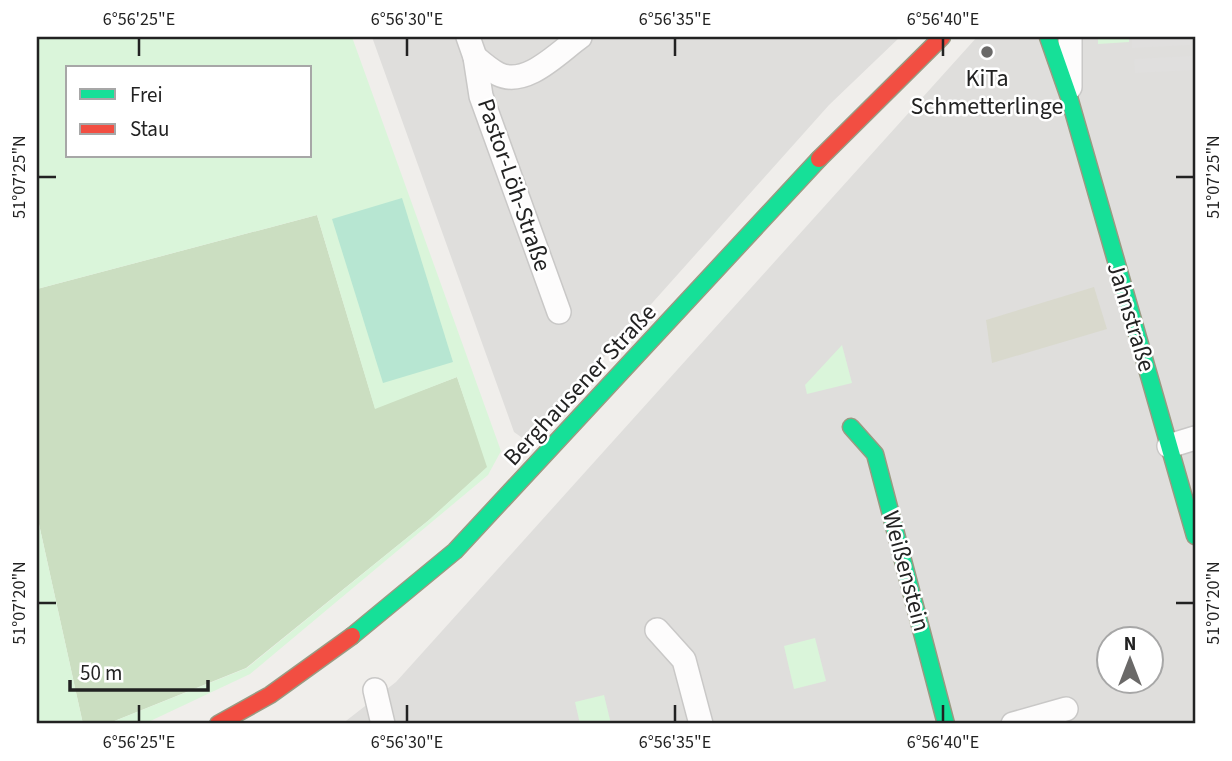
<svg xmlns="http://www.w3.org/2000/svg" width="1232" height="761" font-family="'Source Sans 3',sans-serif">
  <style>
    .residential { fill: #dfdedc; fill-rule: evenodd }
    .construction { fill: #d9d9cd }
    .forest { fill: #cbdec1 }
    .park { fill: #daf5da; fill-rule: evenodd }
    .pitch { fill: #b7e6d2 }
    .parking { fill: #e0dfde }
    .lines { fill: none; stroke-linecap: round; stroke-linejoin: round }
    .street-casing { stroke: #c9c8c7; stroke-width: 26 }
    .fast-casing { stroke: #999a82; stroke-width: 19 }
    .jam-casing { stroke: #999a82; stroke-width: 19 }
    .street { stroke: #fdfcfc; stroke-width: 23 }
    .fast { stroke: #16e098; stroke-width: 16 }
    .jam { stroke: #f24e42; stroke-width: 16 }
    .ticks { fill: none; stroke: #222; stroke-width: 2.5 }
    .poi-dot { fill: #6a6968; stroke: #fff; stroke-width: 2.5 }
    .labels { text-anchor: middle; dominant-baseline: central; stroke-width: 5; stroke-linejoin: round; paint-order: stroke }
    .poi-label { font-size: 24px; fill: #222; stroke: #fff }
    .street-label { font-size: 24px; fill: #222; stroke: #fff }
    .neatline { fill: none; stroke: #222; stroke-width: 2.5 }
    .ticks-label { font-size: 18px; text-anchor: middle; fill: #222 }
  </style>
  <rect width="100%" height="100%" fill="#f0eeeb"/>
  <g class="residential">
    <path d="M372,37H900L829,105L528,442L514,432Z"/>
    <path d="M977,37H1195V724H342L396,682ZM1110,638H1152V680H1110Z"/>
  </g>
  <path class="construction" d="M1094,287L1107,329L992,363L986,320Z"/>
  <path class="forest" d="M317,215L375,408L457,377L488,467L429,520L246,668L107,724H83L37,515V289Z"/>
  <g class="park">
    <path d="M37,37H352L501,451L488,475L250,674L144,724H107L247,668L429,520L487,467L457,377L375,409L317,215L37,289ZM68,68H310V156H68Z"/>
    <path d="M1098,37H1129V42L1098,44Z"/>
    <path d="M842,345L852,383L807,394L805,385Z"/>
    <path d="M37,515L83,724H37Z"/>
    <path d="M815,638L826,681L794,689L784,646Z"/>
    <path d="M604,695L611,724H580L575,702Z"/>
  </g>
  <path class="pitch" d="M402,198L453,362L383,383L332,219Z"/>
  <g class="parking">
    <path d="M1132,37H1190V45L1132,48Z"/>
    <path d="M1192,56L1193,70L1135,73L1134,59Z"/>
  </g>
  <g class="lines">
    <g class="street-casing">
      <g id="street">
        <path d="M468,37L475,57L481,96L559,312"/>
        <path d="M475,57C482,63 490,70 498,74C526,88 559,52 580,37"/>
        <path d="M1070,87V37"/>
        <path d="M1169,446L1195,438"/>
        <path d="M657,630L684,660L701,724"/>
        <path d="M375,690L383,724"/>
        <path d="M1013,724L1066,709"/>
      </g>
    </g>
    <g class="fast-casing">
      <g id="fast">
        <path d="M1048,37L1069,97L1195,536"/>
        <path d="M851,427L875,454L946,724"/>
        <path d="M352,636L455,551L819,159"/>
      </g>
    </g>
    <g class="jam-casing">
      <g id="jam">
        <path d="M819,159L942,37"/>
        <path d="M218,724L270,695L352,636"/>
      </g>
    </g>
    <use href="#street" class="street"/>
    <use href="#fast" class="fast"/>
    <use href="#jam" class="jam"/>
  </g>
  <path class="ticks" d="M139,38V56M407,38V56M675,38V56M943,38V56M38,177H56M1176,177H1194M38,603H56M1176,603H1194M139,705V722M407,705V722M675,705V722M943,705V722"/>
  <circle class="poi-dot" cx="987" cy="52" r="7"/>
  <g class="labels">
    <g class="poi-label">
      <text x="987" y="78">KiTa<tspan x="987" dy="28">Schmetterlinge</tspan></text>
    </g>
    <g class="street-label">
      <text transform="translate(514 185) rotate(71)">Pastor-Löh-Straße</text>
      <text transform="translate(1131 317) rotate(73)">Jahnstraße</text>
      <text transform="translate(580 385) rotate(-47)">Berghausener Straße</text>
      <text transform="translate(906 571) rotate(75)">Weißenstein</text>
    </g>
  </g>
  <rect width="1232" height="761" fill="none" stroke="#ffffff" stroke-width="77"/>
  <rect x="66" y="66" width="245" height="91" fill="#ffffff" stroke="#a7a7a7" stroke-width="2"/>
  <rect x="80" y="89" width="35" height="10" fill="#16e098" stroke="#a7a7a7" stroke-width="2"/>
  <text x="130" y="102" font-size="21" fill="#222222">Frei</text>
  <rect x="80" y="124" width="35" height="10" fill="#f24e42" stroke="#a7a7a7" stroke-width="2"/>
  <text x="130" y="136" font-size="21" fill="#222222">Stau</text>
  <g transform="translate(1130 660)"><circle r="33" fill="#ffffff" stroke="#a7a7a7" stroke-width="2"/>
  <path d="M0-5L12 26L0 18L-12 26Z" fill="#6a6968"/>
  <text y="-10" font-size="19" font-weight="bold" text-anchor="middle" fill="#222222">N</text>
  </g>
  <path d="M70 680v10h138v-10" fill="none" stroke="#222222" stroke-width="3.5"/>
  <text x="80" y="680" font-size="21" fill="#222222" stroke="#ffffff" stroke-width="5" paint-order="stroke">50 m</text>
  <rect x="38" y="38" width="1156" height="684" class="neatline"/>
  <g class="ticks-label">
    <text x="139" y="25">6°56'25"E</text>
    <text x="407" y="25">6°56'30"E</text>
    <text x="675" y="25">6°56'35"E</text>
    <text x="943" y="25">6°56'40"E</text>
    <text transform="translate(19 177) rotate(-90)" y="6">51°07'25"N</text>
    <text transform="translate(1213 177) rotate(-90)" y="6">51°07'25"N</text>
    <text transform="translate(19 603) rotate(-90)" y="6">51°07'20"N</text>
    <text transform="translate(1213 603) rotate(-90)" y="6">51°07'20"N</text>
    <text x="139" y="748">6°56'25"E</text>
    <text x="407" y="748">6°56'30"E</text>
    <text x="675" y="748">6°56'35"E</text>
    <text x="943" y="748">6°56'40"E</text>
  </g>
</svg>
